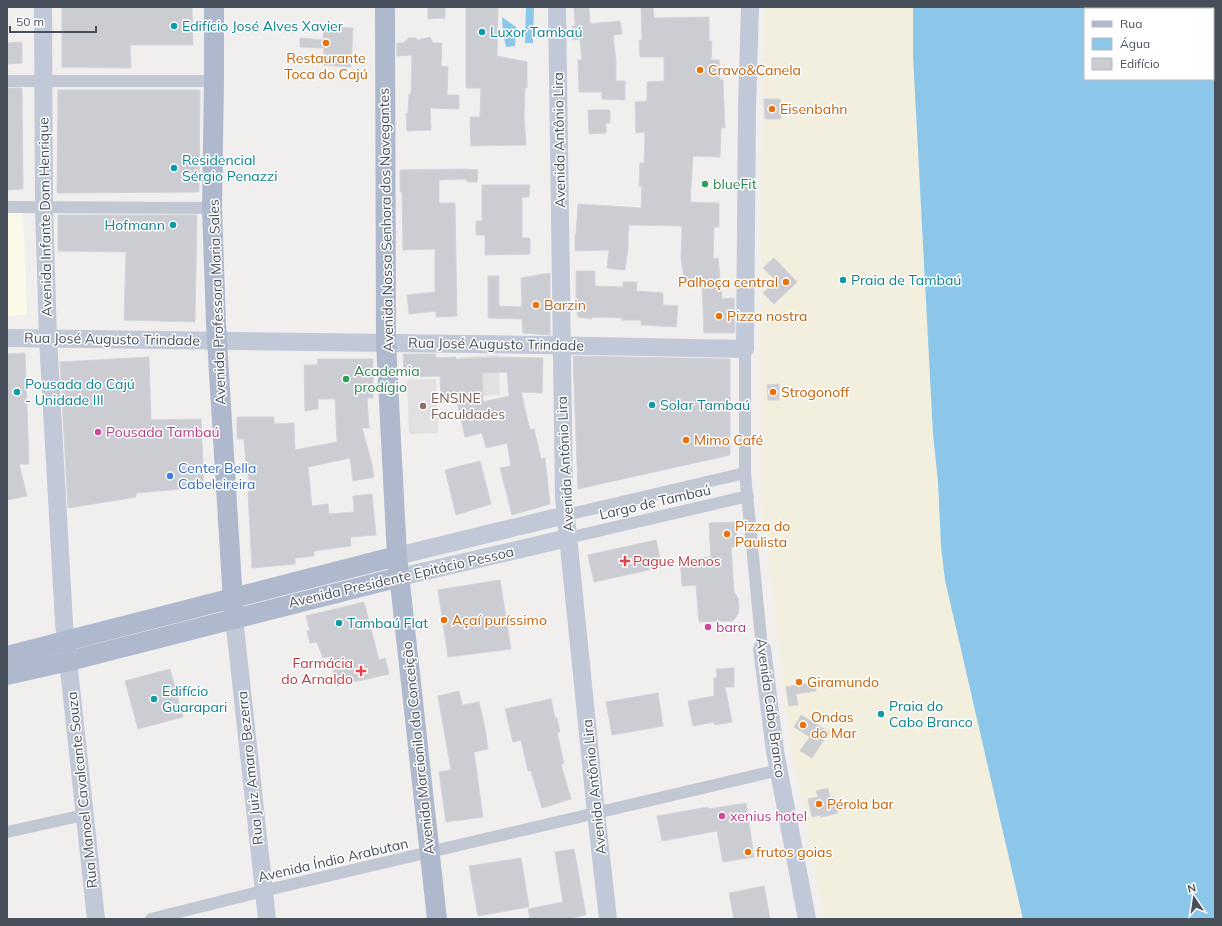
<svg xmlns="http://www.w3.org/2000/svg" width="1222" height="926" font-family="Mulish,sans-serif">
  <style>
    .commercial { fill: #fbf9e8 }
    .education { fill: #e2e0e0 }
    .sand { fill: #f2efdf }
    .water { fill: #8cc7e9; fill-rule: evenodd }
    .building { fill: #cbcdd3; stroke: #d3d3da; fill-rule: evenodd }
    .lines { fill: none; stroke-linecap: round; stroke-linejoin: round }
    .street { stroke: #c2c8d3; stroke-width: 12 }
    .secondary { stroke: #c1c8d7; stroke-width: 18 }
    .primary { stroke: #afb9cd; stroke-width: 20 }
    .culture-dot { fill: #0f9aa8; stroke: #fff; stroke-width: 1.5 }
    .food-dot { fill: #e8710a; stroke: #fff; stroke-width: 1.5 }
    .leisure-dot { fill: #2e9e5b; stroke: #fff; stroke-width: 1.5 }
    .education-dot { fill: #8d6e63; stroke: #fff; stroke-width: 1.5 }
    .hotel-dot { fill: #d1479c; stroke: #fff; stroke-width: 1.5 }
    .shop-dot { fill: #3f7fe0; stroke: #fff; stroke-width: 1.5 }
    .health-dot { fill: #e0444e; stroke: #fff; stroke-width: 1.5 }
    .labels { text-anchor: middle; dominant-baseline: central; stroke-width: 3; stroke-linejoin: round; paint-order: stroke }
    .culture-label { font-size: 14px; fill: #0d838f; stroke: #fff; text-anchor: start }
    .food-label { font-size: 14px; fill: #c56008; stroke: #fff; text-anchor: start }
    .street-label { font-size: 14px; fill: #474f5b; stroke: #fff }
    .leisure-label { font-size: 14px; fill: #27864d; stroke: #fff; text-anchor: start }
    .education-label { font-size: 14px; fill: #785e54; stroke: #fff; text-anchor: start }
    .hotel-label { font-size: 14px; fill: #b23c85; stroke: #fff; text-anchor: start }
    .shop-label { font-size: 14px; fill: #366cbe; stroke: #fff; text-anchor: start }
    .health-label { font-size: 14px; fill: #be3a42; stroke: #fff; text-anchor: start }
  </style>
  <rect width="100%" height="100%" fill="#f1efee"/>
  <path class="commercial" d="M23,210L27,315L7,316V211Z"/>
  <g class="education">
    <path d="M499,355L500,395L462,397L460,357Z"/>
    <path d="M436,379L438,433L409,434L407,380Z"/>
  </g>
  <path class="sand" d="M764,7H913V55L933,434L938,482L941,546L945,580L1023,919H825L791,749L762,503L760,360Z"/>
  <g class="water">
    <path d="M526,7H534L533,43H525Z"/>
    <path d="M913,7H1215V919H1023L945,580L941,546L938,482L933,434L913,55ZM1085,9H1213V79H1085Z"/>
    <path d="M502,17L516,27L515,46L506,47L503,33Z"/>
  </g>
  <g class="building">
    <path d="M62,7H192L193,45H130L131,68L62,67Z"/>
    <path d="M428,7H445V18L428,19Z"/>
    <path d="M466,7H498L497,56L527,62V88H525L524,116L526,145L471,146L470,117H480L481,88H466Z"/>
    <path d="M574,7H589L590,24L620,21L622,34L613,35L616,60V81H625V100L602,99V92H579L578,60H582L580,39L573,40L572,26H575Z"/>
    <path d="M641,7H653L654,18L709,17V41H712L711,60H719L720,80H723L725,128H721L720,157L693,156L690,202L719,203V227H714L713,259L718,258L722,299L734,298L735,333H704L702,284H685L681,259L682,226L629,225V231L628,230V249L625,270L607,268L609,250L575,251V235L576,234L578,204L641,208L642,186H639L640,163H644L645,132L636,133L635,102L647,101V82L664,81V57H640L639,40H642Z"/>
    <path d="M324,27L353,28L351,67L323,65L324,48L300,47V38L323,40Z"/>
    <path d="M430,37L433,43H442L441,66L448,67L447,95H459V109L430,108L431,130L407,131L406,113H408L409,94H411L412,55L397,56V43H403L409,38H416L418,40Z"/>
    <path d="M22,42V63L7,64V43Z"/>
    <path d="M7,88H22L23,189L7,190Z"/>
    <path d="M58,90H200L199,192L57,193Z"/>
    <path d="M764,99H780L781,119H765Z"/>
    <path d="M588,110H610V123H606V133L589,134Z"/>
    <path d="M465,169L478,170L477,182H467V179L439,180V203H455L457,316L436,317V311L409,314L407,295L435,292V249L403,250L402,192H400V170Z"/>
    <path d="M482,185H530L529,197H522V238H530V254L485,255V235H476V221H482Z"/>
    <path d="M58,215H197L195,322L124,320L126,252L58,251Z"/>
    <path d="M774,258L797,282L774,304L763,293L776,281L763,268Z"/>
    <path d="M576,271H595V286L623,287V282H637L636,291L663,293V305L678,306L676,327L641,325V320H622V318L592,317V319L578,317L576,305Z"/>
    <path d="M550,273V335L523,333L522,319L488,318V276H499V306L522,307L521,278Z"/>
    <path d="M25,353L29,464H19L27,496L7,500V354Z"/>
    <path d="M403,354H436V358L456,357V359L503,357L543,358L542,393L521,392L530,430L534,429L541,459L545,458L550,504L512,515L500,468L511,466L507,443L486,448L482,433L465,437L457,401L441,402L440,376L404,377ZM507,372L509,396L483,402L482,373Z"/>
    <path d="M573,356L730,359V455L578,489Z"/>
    <path d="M149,357L151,420L201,419L204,487L136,493V497L68,508L60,362Z"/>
    <path d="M317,359H373V398H367L369,428H362L372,464L374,477L353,481L350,458L308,467L312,506L328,504L329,514L354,512L353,496L372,494L376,535L350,537L351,546L314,551V556L295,558V564L252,568L248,492L251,491L246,464L244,439H237V417H274V424L294,423L295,450L337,442L335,399H318V409L305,411L304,365H318Z"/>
    <path d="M779,384V400H768L767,385Z"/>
    <path d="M480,461L491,504L456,515L445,470Z"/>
    <path d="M736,522L737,547H731L734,592L738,598L739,607L738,614L733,621L699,622L696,585L682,586L680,559L711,557L709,523Z"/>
    <path d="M656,540L662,567L594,582L588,555Z"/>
    <path d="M500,580L511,649L448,657L438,590Z"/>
    <path d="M364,602L379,660L385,658L389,674L336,686L330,656L323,658L317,642L310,643L307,631L310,630L306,616Z"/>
    <path d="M734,668V687H725L732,722L715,725L714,722L693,726L688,701L714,696V678H717L716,669Z"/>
    <path d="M170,669L183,717L138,729L125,681Z"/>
    <path d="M814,682L816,691L796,694L798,705L789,706L786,687Z"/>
    <path d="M459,691L462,705L479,702L485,728L488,749L474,752L483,817L446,822L439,772L451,770L438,696Z"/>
    <path d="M658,693L663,726L612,735L606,702Z"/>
    <path d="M551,699L555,718H557L560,732H557L564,764H561L571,799L542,808L531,771H528L521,740L513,742L505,709Z"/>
    <path d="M801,715L829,732L812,758L800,751L810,737L794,727Z"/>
    <path d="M828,788L830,798L834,797L838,813L821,817V815L812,817L808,799L818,797L816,791Z"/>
    <path d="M746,803L754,857L723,862L717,831L662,841L657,816L708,807L709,809Z"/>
    <path d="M574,849L586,915L567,919H530L528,909L563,902L555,852Z"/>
    <path d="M521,858L529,907L478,916L469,866Z"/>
    <path d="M764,886L770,919H734L729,893Z"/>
  </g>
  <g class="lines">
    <g class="street">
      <path d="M7,81H214"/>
      <path d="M7,207L212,208"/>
      <path d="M745,349V473L762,649"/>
      <path d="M566,515L745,473"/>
      <path d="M568,538L748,496"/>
      <path d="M7,832L84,815"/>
      <path d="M151,919L263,891L779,770"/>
    </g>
    <g class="secondary">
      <path d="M43,7L44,207L48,338L64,623L96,919"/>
      <path d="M557,7L564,497L596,813L608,919"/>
      <path d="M7,338L539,345L745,349L747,108L750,7"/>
      <path d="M397,556L566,515"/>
      <path d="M400,577L568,538"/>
      <path d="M234,618L267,919"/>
      <path d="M762,649L775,751L807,919"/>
    </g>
    <g class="primary">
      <path d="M214,7V81L212,208L216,324L234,618"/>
      <path d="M385,7L386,343L397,556L437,919"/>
      <path d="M7,656L397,556"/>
      <path d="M7,675L69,661L400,577"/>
    </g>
  </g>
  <g class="culture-dot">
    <circle cx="174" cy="26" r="4"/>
    <circle cx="482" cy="32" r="4"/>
    <circle cx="174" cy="168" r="4"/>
    <circle cx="173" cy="225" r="4"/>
    <circle cx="843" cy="280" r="4"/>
    <circle cx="17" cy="392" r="4"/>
    <circle cx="652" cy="405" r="4"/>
    <circle cx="339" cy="623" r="4"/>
    <circle cx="154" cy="699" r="4"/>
    <circle cx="881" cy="714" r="4"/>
  </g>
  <g class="food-dot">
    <circle cx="326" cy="43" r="4"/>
    <circle cx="700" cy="70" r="4"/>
    <circle cx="772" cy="109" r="4"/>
    <circle cx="786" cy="282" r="4"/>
    <circle cx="536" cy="305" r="4"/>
    <circle cx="719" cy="316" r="4"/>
    <circle cx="773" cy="392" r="4"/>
    <circle cx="686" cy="440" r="4"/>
    <circle cx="727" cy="534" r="4"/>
    <circle cx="444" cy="620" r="4"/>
    <circle cx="799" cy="682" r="4"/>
    <circle cx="803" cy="725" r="4"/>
    <circle cx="819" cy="804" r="4"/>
    <circle cx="748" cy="852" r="4"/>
  </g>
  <g class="leisure-dot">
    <circle cx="705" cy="184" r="4"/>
    <circle cx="346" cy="379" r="4"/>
  </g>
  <circle class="education-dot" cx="423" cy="406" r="4"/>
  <g class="hotel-dot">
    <circle cx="98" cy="432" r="4"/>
    <circle cx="708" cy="627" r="4"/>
    <circle cx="722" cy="816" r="4"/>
  </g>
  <circle class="shop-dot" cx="170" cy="476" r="4"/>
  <g class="health-dot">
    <path d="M623 555h4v4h4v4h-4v4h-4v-4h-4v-4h4z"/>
    <path d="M359 665h4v4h4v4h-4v4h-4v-4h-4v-4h4z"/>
  </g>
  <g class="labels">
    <g class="culture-label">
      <text x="182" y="26">Edifício José Alves Xavier</text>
      <text x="490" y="32">Luxor Tambaú</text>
      <text x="182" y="160">Residencial<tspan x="182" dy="16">Sérgio Penazzi</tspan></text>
      <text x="165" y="225" text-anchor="end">Hofmann</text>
      <text x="851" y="280">Praia de Tambaú</text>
      <text x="25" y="384">Pousada do Cajú<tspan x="25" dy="16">- Unidade III</tspan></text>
      <text x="660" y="405">Solar Tambaú</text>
      <text x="347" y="623">Tambaú Flat</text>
      <text x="162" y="691">Edifício<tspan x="162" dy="16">Guarapari</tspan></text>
      <text x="889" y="706">Praia do<tspan x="889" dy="16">Cabo Branco</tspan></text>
    </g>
    <g class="food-label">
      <text x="326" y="58" text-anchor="middle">Restaurante<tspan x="326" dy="16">Toca do Cajú</tspan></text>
      <text x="708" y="70">Cravo&amp;Canela</text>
      <text x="780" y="109">Eisenbahn</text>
      <text x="778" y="282" text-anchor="end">Palhoça central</text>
      <text x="544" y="305">Barzin</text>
      <text x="727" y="316">Pizza nostra</text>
      <text x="781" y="392">Strogonoff</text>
      <text x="694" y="440">Mimo Café</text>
      <text x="735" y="526">Pizza do<tspan x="735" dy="16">Paulista</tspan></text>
      <text x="452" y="620">Açaí puríssimo</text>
      <text x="807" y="682">Giramundo</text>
      <text x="811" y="717">Ondas<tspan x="811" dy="16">do Mar</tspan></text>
      <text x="827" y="804">Pérola bar</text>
      <text x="756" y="852">frutos goias</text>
    </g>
    <g class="street-label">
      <text transform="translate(559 140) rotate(-91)">Avenida Antônio Lira</text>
      <text transform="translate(45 217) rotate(-91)">Avenida Infante Dom Henrique</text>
      <text transform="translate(386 220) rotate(-91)">Avenida Nossa Senhora dos Navegantes</text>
      <text transform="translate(217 302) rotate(-92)">Avenida Professora Maria Sales</text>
      <text transform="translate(112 339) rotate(1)">Rua José Augusto Trindade</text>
      <text transform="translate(496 344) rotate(1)">Rua José Augusto Trindade</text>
      <text transform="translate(565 464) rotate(-93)">Avenida Antônio Lira</text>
      <text transform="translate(655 502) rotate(-13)">Largo de Tambaú</text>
      <text transform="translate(401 577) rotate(-13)">Avenida Presidente Epitácio Pessoa</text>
      <text transform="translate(771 708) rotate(82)">Avenida Cabo Branco</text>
      <text transform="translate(418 748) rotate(-96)">Avenida Marcionila da Conceição</text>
      <text transform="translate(250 768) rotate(-96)">Rua Juiz Amaro Bezerra</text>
      <text transform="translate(594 787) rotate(-96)">Avenida Antônio Lira</text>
      <text transform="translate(82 790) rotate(-96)">Rua Manoel Cavalcante Souza</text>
      <text transform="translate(333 860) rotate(-13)">Avenida Índio Arabutan</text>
    </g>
    <g class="leisure-label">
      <text x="713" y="184">blueFit</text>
      <text x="354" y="371">Academia<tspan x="354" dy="16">prodígio</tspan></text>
    </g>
    <g class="education-label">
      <text x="431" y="398">ENSINE<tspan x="431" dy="16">Faculdades</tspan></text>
    </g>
    <g class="hotel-label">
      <text x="106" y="432">Pousada Tambaú</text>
      <text x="716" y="627">bara</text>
      <text x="730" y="816">xenius hotel</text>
    </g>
    <g class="shop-label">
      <text x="178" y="468">Center Bella<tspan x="178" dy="16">Cabeleireira</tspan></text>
    </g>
    <g class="health-label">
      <text x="633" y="561">Pague Menos</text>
      <text x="353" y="663" text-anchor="end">Farmácia<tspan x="353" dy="16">do Arnaldo</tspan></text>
    </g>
  </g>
  <rect width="1222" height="926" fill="none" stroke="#474f5b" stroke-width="16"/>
  <rect x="1084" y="8" width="130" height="72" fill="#ffffff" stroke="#b5b9bd"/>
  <rect x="1092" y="21" width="20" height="6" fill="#afb9cd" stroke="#b5b9bd"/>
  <text x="1120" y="28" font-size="12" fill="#474f5b">Rua</text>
  <rect x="1092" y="38" width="20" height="12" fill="#8cc7e9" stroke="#b5b9bd"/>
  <text x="1120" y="48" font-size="12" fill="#474f5b">Água</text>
  <rect x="1092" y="58" width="20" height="12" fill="#cbcdd3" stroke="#b5b9bd"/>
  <text x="1120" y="68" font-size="12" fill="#474f5b">Edifício</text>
  <g transform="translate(1194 898) rotate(347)" stroke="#ffffff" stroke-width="3" paint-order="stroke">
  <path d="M0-3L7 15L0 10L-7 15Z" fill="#474f5b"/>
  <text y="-6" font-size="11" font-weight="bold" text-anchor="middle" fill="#474f5b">N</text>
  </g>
  <path d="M10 26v6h86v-6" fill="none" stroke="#474f5b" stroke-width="2"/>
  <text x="16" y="26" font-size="12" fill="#474f5b" stroke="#ffffff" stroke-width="3" paint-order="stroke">50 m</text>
</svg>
